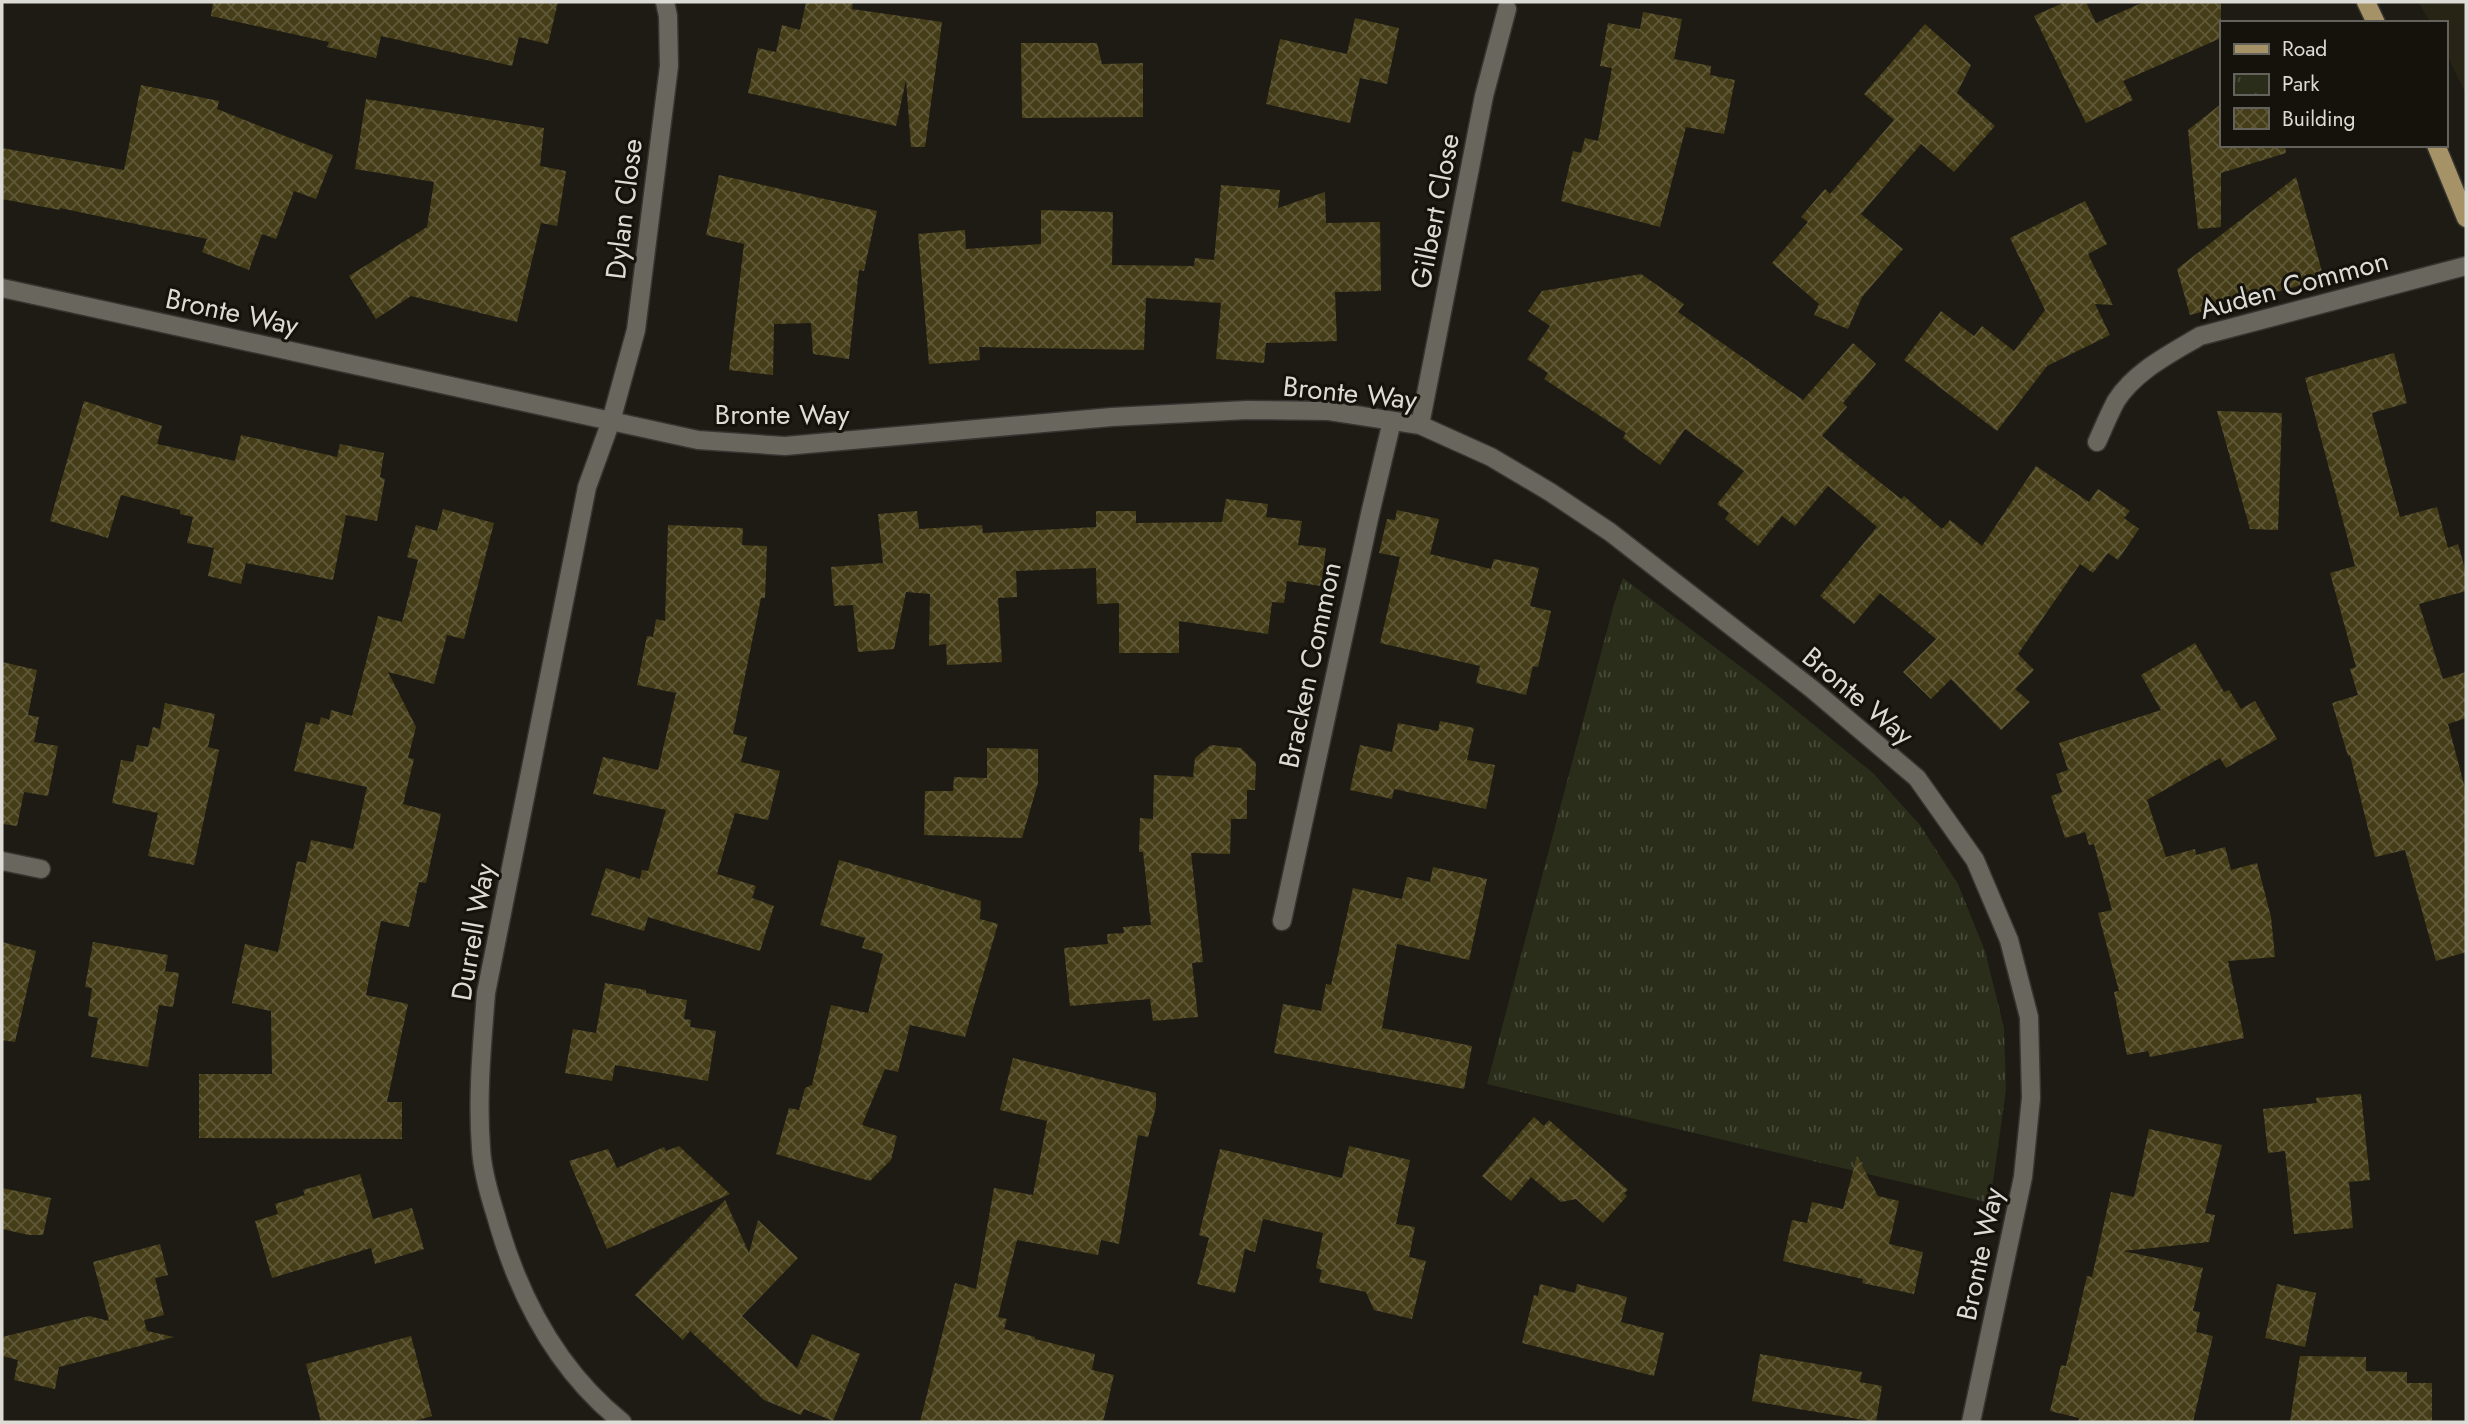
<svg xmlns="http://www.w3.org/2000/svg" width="2468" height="1424" font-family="Jost,sans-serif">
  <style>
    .built { fill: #272416 }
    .park { fill: url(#park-tufts) }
    .building { fill: url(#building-cross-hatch) }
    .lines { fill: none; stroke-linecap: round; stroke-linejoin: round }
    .minor-casing { stroke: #363531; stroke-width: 21 }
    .major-casing { stroke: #363531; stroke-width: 21 }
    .minor { stroke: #68665d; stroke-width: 18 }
    .major { stroke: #a69267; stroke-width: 18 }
    .labels { text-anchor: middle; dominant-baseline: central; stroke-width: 6; stroke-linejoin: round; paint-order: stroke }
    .street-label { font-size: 28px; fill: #dcdbd6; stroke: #14120b }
  </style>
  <defs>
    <pattern id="park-tufts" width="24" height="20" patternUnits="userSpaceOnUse" patternTransform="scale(1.75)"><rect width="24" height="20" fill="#292d19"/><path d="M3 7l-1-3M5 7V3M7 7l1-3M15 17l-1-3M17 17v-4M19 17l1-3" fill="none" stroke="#474b3a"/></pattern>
    <pattern id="building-cross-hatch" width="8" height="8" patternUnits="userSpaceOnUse" patternTransform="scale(1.75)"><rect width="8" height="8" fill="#453d18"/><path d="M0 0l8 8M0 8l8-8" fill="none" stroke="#5f5839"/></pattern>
  </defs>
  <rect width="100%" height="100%" fill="#1d1b14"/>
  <path class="built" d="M2418,2H2466V94L2445,51V23H2431Z"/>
  <path class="park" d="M1623,578L1765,685L1873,773L1920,825L1958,884L1985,951L2004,1028L2006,1090L1990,1203L1487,1084L1614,604Z"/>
  <g class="building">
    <path d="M213,2H558L548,44L519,37L512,66L381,36L376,58L327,47L329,42L211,16Z"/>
    <path d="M806,2H853L852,9L942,22L925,147H911L906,80L896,126L748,93L758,48L776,52L782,25L800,30Z"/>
    <path d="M2065,2H2086L2096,23L2144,2H2221V38L2123,81L2133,100L2086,123L2034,16Z"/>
    <path d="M1643,12L1682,19L1674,59L1711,66L1710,75L1735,80L1724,134L1686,127L1660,227L1561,201L1573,151L1581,153L1585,138L1598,141L1612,68L1600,66L1608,23L1640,29Z"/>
    <path d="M1355,18L1399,28L1387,84L1360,78L1350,123L1266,104L1280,39L1347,54Z"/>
    <path d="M1925,24L1971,65L1957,93L1995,126L1954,172L1921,144L1861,214L1903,249L1862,297L1848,329L1814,315L1819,304L1772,263L1808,222L1801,217L1825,189L1830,194L1894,120L1864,94Z"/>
    <path d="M1021,43H1097L1102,64L1143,63V117L1022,118Z"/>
    <path d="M141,85L219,101L217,109L333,155L316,199L294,191L276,239L262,234L249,270L202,252L207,239L60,208V210L2,199V148L124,170Z"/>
    <path d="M366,99L544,128L540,166L566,171L557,226L541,223L517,322L411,296L376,319L349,276L427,227L434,182L355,169Z"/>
    <path d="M2221,104V145H2285L2286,153L2221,173V227L2198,229L2188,130Z"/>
    <path d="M719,175L877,211L864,271L859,270L849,359L813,354L811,323L774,324L773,375L729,370L744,244L706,235Z"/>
    <path d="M2296,177L2324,279L2190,315L2177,269Z"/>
    <path d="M1221,185L1280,190L1278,208L1325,192L1326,223L1380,222L1381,291L1335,292L1337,341L1266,343L1264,363L1216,359L1221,303L1146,298L1144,350L979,347L980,360L929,364L918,234L965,230L966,249L1041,244V210L1113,212L1112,265L1194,266L1195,258L1214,260Z"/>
    <path d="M2085,201L2107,244L2088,254L2113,305L2095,304L2110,335L2047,366L1997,431L1904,360L1941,311L1974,336L1982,326L2014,351L2045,310L2010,238Z"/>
    <path d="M1641,274L1684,304L1678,312L1803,400L1853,343L1876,364L1843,403L1847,407L1822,436L1901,499L1904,496L1942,529L1950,520L1982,546L2036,466L2089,502L2098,489L2130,511L2124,518L2139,529L2118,560L2108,553L2093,573L2080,564L2018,654L2034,670L2015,689L2030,702L2001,730L1951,679L1931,699L1903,672L1936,639L1880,593L1854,624L1820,596L1877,527L1828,486L1795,526L1782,516L1758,546L1725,519L1729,513L1717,504L1744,471L1685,429L1660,465L1623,438L1626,433L1544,379L1548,373L1527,359L1550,326L1528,311L1542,291Z"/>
    <path d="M2394,353L2407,403L2372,413L2400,517L2437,507L2448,548L2458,544L2466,573V591L2419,604L2443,679L2466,672V718L2448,724L2466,792V952L2436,961L2405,850L2375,857L2350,755L2348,756L2332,703L2358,695L2350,669L2356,667L2330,573L2355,566L2305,378Z"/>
    <path d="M84,401L162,426L157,444L235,461L241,435L337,457L340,444L384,453L380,477L385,479L377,521L346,515L333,580L246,563L241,584L208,576L214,548L187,543L193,517L180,514V510L121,495L108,538L50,521Z"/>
    <path d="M2217,411L2282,413L2278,530L2250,529Z"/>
    <path d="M1226,499L1268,504L1266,517L1302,521L1298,545L1326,548L1321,586L1287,581L1284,603L1272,602L1268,634L1179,621V653H1119V603L1097,604L1096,568L1016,571L1017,597L998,598L1002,662L947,665L946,644L929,646L930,594L906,592L894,649L858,652L853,605L834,606L831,567L883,563L878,514L917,511L919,529L982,525L983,533L1096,527V511H1136V523L1222,522Z"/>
    <path d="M443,509L494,523L464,639L447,635L434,684L388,672L416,727L408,758L414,759L403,804L441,814L426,883L419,882L409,927L381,921L366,995L408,1004L387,1102H402V1139L199,1138V1074H272L271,1011L232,1003L245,944L278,952L297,861L306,863L311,840L353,849L367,787L294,771L306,722L319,725L321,717L329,720L331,710L352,716L378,616L402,622L418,560L407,557L416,525L437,531Z"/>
    <path d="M1397,510L1439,519L1430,554L1491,569L1494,559L1539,568L1530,606L1551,611L1538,667L1533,666L1526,695L1476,683L1480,666L1380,643L1400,557L1379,553L1387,519L1395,520Z"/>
    <path d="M668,525L743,528L742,545L767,546L765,598H761L733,734L747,737L741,762L780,771L768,820L735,813L717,874L756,886L752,898L774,906L760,951L648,917L644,931L591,915L606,868L640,879L642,870L648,871L666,810L593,794L603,757L658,770L676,693L637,685L647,636L653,637L656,619L665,621Z"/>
    <path d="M2195,643L2224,692L2229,690L2241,709L2255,701L2277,739L2226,768L2220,758L2147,800L2166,857L2195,849L2196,855L2225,847L2231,870L2257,863L2271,917L2275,957L2228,961L2244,1038L2150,1057L2148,1051L2127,1055L2114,992L2119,991L2098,913L2112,910L2094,844L2089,845L2085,832L2065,838L2051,796L2062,792L2056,774L2068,770L2059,743L2161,710L2141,675Z"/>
    <path d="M2,662L37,670L28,715L39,717L34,742L58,746L48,796L24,792L17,826L2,824Z"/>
    <path d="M165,703L215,714L208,747L219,750L194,865L148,856L158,813L112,803L121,760L133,762L137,745L148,747L153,727L160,729Z"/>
    <path d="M1440,721L1474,728L1467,760L1495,765L1486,809L1394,789L1392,799L1350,790L1360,745L1392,752L1398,723L1438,731Z"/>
    <path d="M1211,745L1241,748L1256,763L1255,790H1247V819H1231L1230,854L1191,853L1203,962L1192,963L1198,1017L1153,1021L1150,999L1070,1006L1064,948L1108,944L1107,934L1124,933L1123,927L1151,925L1143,852H1139L1140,818L1153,819L1154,775L1193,777L1195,758Z"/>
    <path d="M987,748L1038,749V783L1022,838L924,835L925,791H953L954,777L987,778Z"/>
    <path d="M839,860L981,901L980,919L998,924L965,1037L910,1025L898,1072L885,1069L862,1125L897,1136L891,1160L870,1181L776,1154L789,1108L799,1110L805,1088L812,1085L831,1005L868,1013L883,954L862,948L865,938L820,925Z"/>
    <path d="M1433,867L1487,879L1469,960L1397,944L1382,1028L1472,1046L1464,1089L1274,1053L1283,1004L1321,1011L1326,984L1331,985L1353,888L1402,899L1407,877L1430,882Z"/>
    <path d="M2,942L36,951L15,1042L2,1040Z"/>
    <path d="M93,942L168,955L165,971L179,973L173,1007L159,1005L148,1067L91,1057L98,1018L88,1016L92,988L85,987Z"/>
    <path d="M605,983L646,990V993L687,1000L684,1019L691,1020L690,1027L716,1031L708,1081L615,1065L612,1081L565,1073L573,1029L596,1033Z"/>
    <path d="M1013,1058L1156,1093V1107L1148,1137L1138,1135L1119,1244L1101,1240L1098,1255L1017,1240L998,1317L1007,1319L1004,1329L1035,1337V1339L1095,1354L1092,1370L1114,1375L1103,1422H920L955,1283L976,1289L994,1188L1033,1195L1047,1121L1000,1110Z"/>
    <path d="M2361,1094L2370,1180L2349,1182L2353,1228L2294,1234L2285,1151L2268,1153L2263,1109L2317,1103L2316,1098Z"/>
    <path d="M1534,1117L1544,1126L1549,1120L1628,1190L1624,1193L1627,1196L1603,1223L1576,1199L1561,1202L1531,1177L1511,1201L1482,1176Z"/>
    <path d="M2149,1129L2222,1145L2205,1213L2215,1215L2209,1242L2123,1251L2203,1268L2193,1311L2200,1312L2196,1332L2213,1336L2193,1422H2078L2079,1418L2050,1411L2061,1365L2066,1366L2087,1276L2092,1277L2111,1192L2134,1197Z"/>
    <path d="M679,1146L730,1194L607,1249L569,1161L608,1149L617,1168L664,1147L666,1151Z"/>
    <path d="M1349,1146L1410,1160L1396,1224L1415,1227L1409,1257L1426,1261L1412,1319L1374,1310L1366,1292L1319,1282L1322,1270L1316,1268L1323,1233L1263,1219L1255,1252L1245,1249L1235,1293L1197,1284L1209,1238L1199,1235L1220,1149L1342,1178Z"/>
    <path d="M1857,1156L1878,1196L1899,1201L1889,1244L1923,1252L1914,1294L1862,1283L1863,1279L1783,1261L1792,1220L1807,1223L1812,1202L1843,1209Z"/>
    <path d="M360,1174L373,1219L412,1208L424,1249L375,1264L371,1248L272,1278L255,1221L278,1214L275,1204L305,1195L303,1190Z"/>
    <path d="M2,1188L51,1198L43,1235H29L2,1229Z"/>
    <path d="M725,1200L749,1253L758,1220L798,1258L742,1316L797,1368L812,1334L860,1354L833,1421L804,1409L801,1415L764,1400L690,1331L683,1340L635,1295Z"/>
    <path d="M160,1244L168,1275L155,1278L164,1315L144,1320L147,1331L174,1337L59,1367L55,1389L14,1380L18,1360L2,1356V1337L89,1316L109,1321L93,1262Z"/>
    <path d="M1540,1284L1575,1293L1577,1284L1627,1297L1621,1322L1664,1333L1654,1376L1522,1343L1534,1295L1538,1296Z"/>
    <path d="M2277,1284L2316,1293L2305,1347L2265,1338Z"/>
    <path d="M411,1336L432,1416L411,1422H321L306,1364Z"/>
    <path d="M1760,1354L1862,1372L1860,1382L1882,1386L1876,1422L1752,1401Z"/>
    <path d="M2300,1356L2366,1357V1371L2407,1372V1383H2432V1422H2290Z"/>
  </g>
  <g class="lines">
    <g class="minor-casing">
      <g id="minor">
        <path d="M2,288L698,440L785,446L1112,417L1247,410L1329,411L1420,425L1491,457L1550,492L1610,532L1812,689L1917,778L1975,860L2009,940L2029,1017L2031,1098L2023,1177L1971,1422"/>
        <path d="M1420,425L1484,96L1507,9"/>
        <path d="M2097,442C2103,429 2109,414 2116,401C2135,371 2170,354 2200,336L2466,266"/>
        <path d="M2,861L41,869"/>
        <path d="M1282,921L1370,514L1392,421"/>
        <path d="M622,1422C557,1370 518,1295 496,1216C489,1194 482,1170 481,1148C477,1096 482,1045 486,993L587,487L611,421L636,330L669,66L668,16L665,2"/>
      </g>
    </g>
    <g class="major-casing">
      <g id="major">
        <path d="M2366,2L2376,23"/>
        <path d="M2436,145L2466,218"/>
      </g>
    </g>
    <use href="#minor" class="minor"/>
    <use href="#major" class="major"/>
  </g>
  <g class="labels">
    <g class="street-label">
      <text transform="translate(624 209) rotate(-83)">Dylan Close</text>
      <text transform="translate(1435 211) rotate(-79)">Gilbert Close</text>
      <text transform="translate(2294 285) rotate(-15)">Auden Common</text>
      <text transform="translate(232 312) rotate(12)">Bronte Way</text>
      <text transform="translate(1350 393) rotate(6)">Bronte Way</text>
      <text x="782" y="414">Bronte Way</text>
      <text transform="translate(1310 665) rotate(-78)">Bracken Common</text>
      <text transform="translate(1858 696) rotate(40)">Bronte Way</text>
      <text transform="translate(473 932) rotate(-80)">Durrell Way</text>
      <text transform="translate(1980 1254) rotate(-78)">Bronte Way</text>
    </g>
  </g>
  <rect width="2468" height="1424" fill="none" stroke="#dcdbd6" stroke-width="7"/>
  <rect x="2220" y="21" width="228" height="126" fill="#14120b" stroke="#64625c" stroke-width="2"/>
  <rect x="2234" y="44" width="35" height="10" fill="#a69267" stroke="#64625c" stroke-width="2"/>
  <text x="2282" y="56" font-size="21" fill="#dcdbd6">Road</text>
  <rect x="2234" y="74" width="35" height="21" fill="url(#park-tufts)" stroke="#64625c" stroke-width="2"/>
  <text x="2282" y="91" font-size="21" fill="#dcdbd6">Park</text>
  <rect x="2234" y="108" width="35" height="21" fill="url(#building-cross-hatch)" stroke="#64625c" stroke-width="2"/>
  <text x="2282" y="126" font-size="21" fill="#dcdbd6">Building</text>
</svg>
